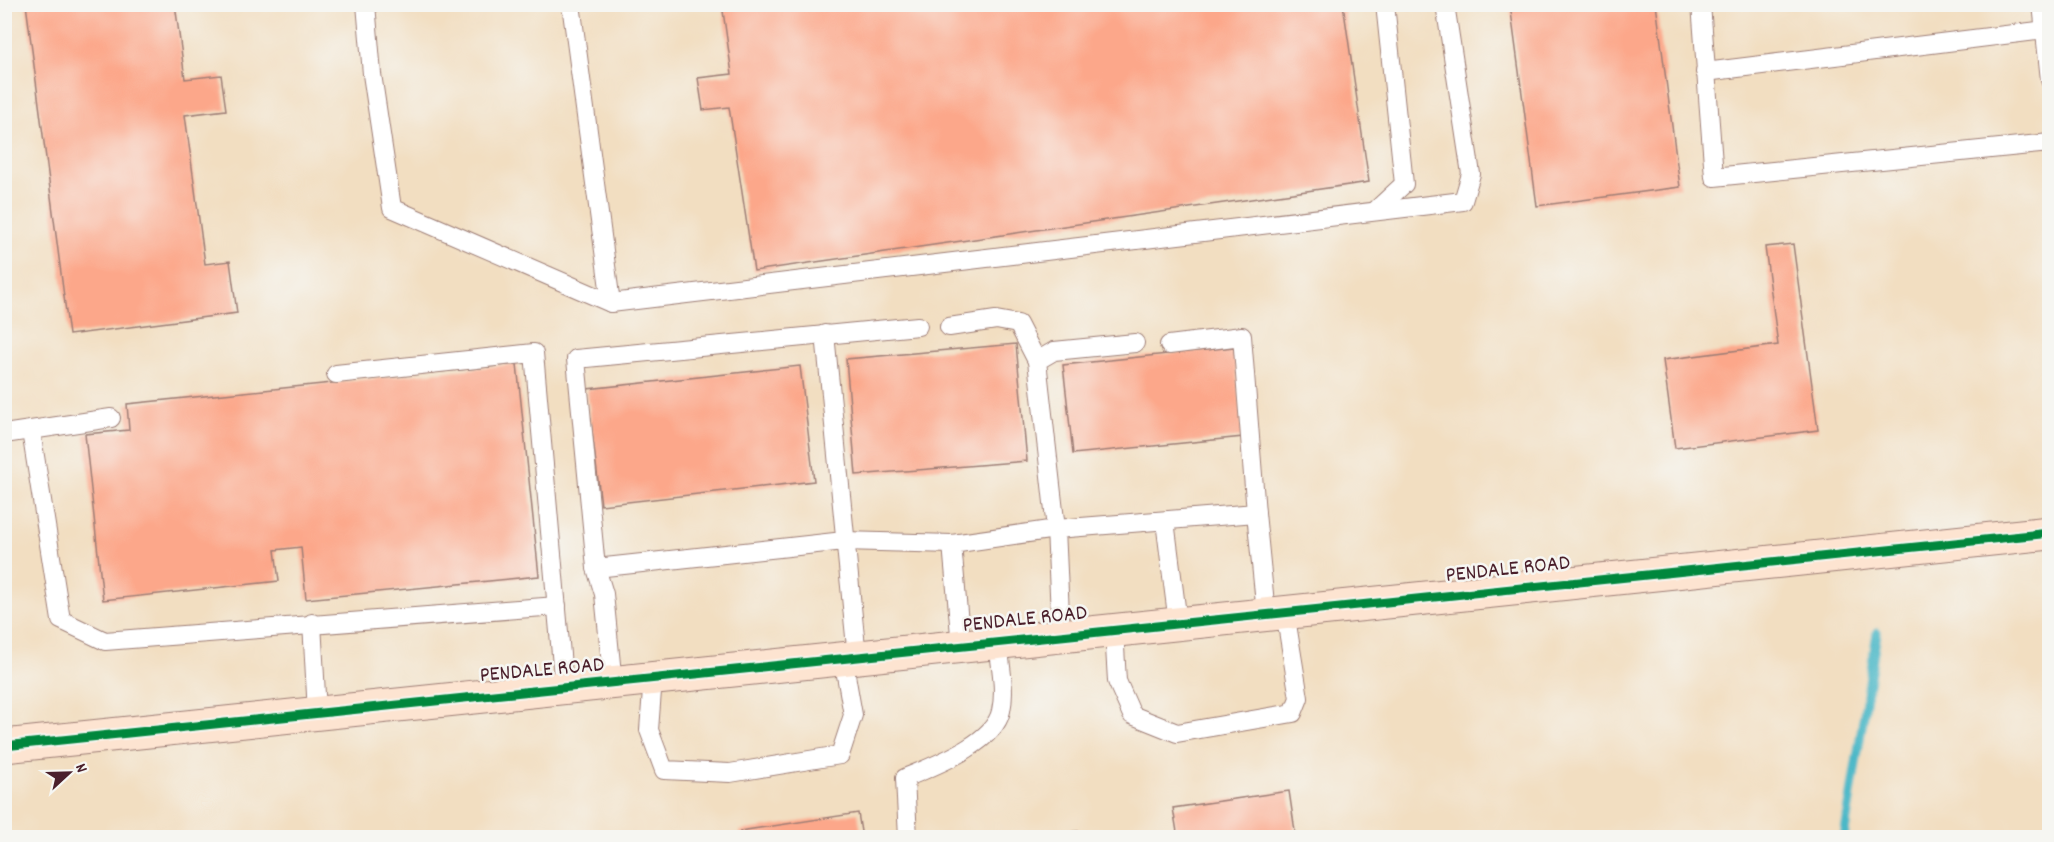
<svg xmlns="http://www.w3.org/2000/svg" width="2054" height="842" font-family="Dekko,sans-serif">
  <style>
    .lines { fill: none; stroke-linecap: round; stroke-linejoin: round }
    .stream { stroke: #4cb8c7; stroke-width: 9 }
    .building { fill: #fca78a }
    .lane-casing { stroke: #9e7e76; stroke-width: 20 }
    .secondary-casing { stroke: #9e7e76; stroke-width: 35 }
    .lane { stroke: #fff; stroke-width: 18 }
    .secondary { stroke: #fde4d1; stroke-width: 33 }
    .cycleway-casing { stroke: #f6f6f2; stroke-width: 13 }
    .cycleway { stroke: #00873e; stroke-width: 9 }
    .labels { text-anchor: middle; dominant-baseline: central; stroke-width: 5; stroke-linejoin: round; paint-order: stroke }
    .street-label { font-size: 22px; fill: #4a1f2b; stroke: #f6f6f2 }
  </style>
  <rect width="100%" height="100%" fill="#f6f6f2"/>
  <filter id="ink" filterUnits="userSpaceOnUse"><feTurbulence type="fractalNoise" baseFrequency=".0167" numOctaves="2"/><feDisplacementMap in="SourceGraphic" scale="12" xChannelSelector="R" yChannelSelector="G"/><feConvolveMatrix kernelMatrix="1 2 1 2 8 2 1 2 1" color-interpolation-filters="sRGB"/></filter>
  <filter id="wash" filterUnits="userSpaceOnUse"><feTurbulence type="fractalNoise" baseFrequency=".008" numOctaves="4" result="noise"/><feDisplacementMap in="SourceGraphic" scale="24" xChannelSelector="R" yChannelSelector="G"/><feGaussianBlur stdDeviation="1.35" result="paint"/><feColorMatrix in="noise" values="0 0 0 0 0 0 0 0 0 0 0 0 0 0 0 0 0 1.4 0 .05"/><feComposite in="paint" operator="in"/></filter>
  <g filter="url(#wash)">
    <rect width="100%" height="100%" fill="#f2dec1"/>
    <g class="lines">
      <path class="stream" d="M1844,838L1877,633"/>
    </g>
    <g id="blocks">
      <g class="building">
        <path d="M26,4H175L185,79L221,75L226,110L185,115L205,264L230,261L237,313L69,335Z"/>
        <path d="M722,4H1343L1369,182L754,271L729,107L703,110L698,78L732,74Z"/>
        <path d="M1510,4H1656L1680,187L1537,206Z"/>
        <path d="M1793,244L1818,430L1675,448L1663,360L1778,345L1765,247Z"/>
        <path d="M1016,344L1027,461L856,475L846,359Z"/>
        <path d="M1234,347L1243,437L1073,454L1063,365Z"/>
        <path d="M517,364L539,576L306,599L301,547L275,550L279,581L103,600L85,434L129,430L127,404Z"/>
        <path d="M800,366L814,481L601,505L587,389Z"/>
        <path d="M1289,791L1296,838H1178L1173,808Z"/>
        <path d="M858,813L862,838H741L740,831Z"/>
        <path d="M1078,831L1079,838H1026V836Z"/>
      </g>
    </g>
  </g>
  <g filter="url(#ink)">
    <use href="#blocks" fill-opacity="0" stroke="#9e7e76" stroke-width="1.5"/>
    <g class="lines">
      <g class="lane-casing">
        <g id="lane">
          <path d="M366,4L372,74L392,208L611,303"/>
          <path d="M571,4L611,303L1463,201L1471,174L1445,4"/>
          <path d="M1701,4L1714,177L2050,143"/>
          <path d="M2042,4L2050,80"/>
          <path d="M1705,72L2045,30"/>
          <path d="M1375,211L1404,184L1385,4"/>
          <path d="M949,327L996,320L1018,324L1037,361"/>
          <path d="M825,334L857,657"/>
          <path d="M336,374L534,353L564,688"/>
          <path d="M31,431L61,620L105,641L557,606"/>
          <path d="M4,434L111,418"/>
          <path d="M1256,513L1266,614"/>
          <path d="M1165,521L1178,623"/>
          <path d="M952,544L961,646"/>
          <path d="M596,568L844,541L952,544L1056,529L1037,361L1054,351L1135,343"/>
          <path d="M312,623L317,713"/>
          <path d="M1114,630L1117,681L1132,715L1177,733L1293,713L1299,698L1285,612"/>
          <path d="M1061,636L1056,529L1256,513L1242,336L1169,345"/>
          <path d="M653,678L649,730L664,770L730,773L840,755L853,715L843,658"/>
          <path d="M613,684L604,594L596,568L576,359L918,326"/>
          <path d="M908,838L905,778C933,766 994,744 1001,711C1006,689 1000,664 998,642"/>
        </g>
      </g>
      <g class="secondary-casing">
        <path id="secondary" d="M4,746L2050,533"/>
      </g>
      <use href="#lane" class="lane"/>
      <use href="#secondary" class="secondary"/>
      <g class="cycleway-casing">
        <path id="cycleway" d="M4,746L2050,533"/>
      </g>
      <use href="#cycleway" class="cycleway"/>
    </g>
  </g>
  <g class="labels">
    <g class="street-label">
      <text transform="translate(1508 570) rotate(-6)">PENDALE ROAD</text>
      <text transform="translate(1025 620) rotate(-6)">PENDALE ROAD</text>
      <text transform="translate(542 671) rotate(-5)">PENDALE ROAD</text>
    </g>
  </g>
  <rect width="2054" height="842" fill="none" stroke="#f6f6f2" stroke-width="24"/>
  <g transform="translate(69 773) rotate(68)" stroke="#f6f6f2" stroke-width="4.5" paint-order="stroke">
  <path d="M0-4.5L10 22L0 15L-10 22Z" fill="#4a1f2b"/>
  <text y="-9" font-size="16" font-weight="bold" text-anchor="middle" fill="#4a1f2b">N</text>
  </g>
</svg>
